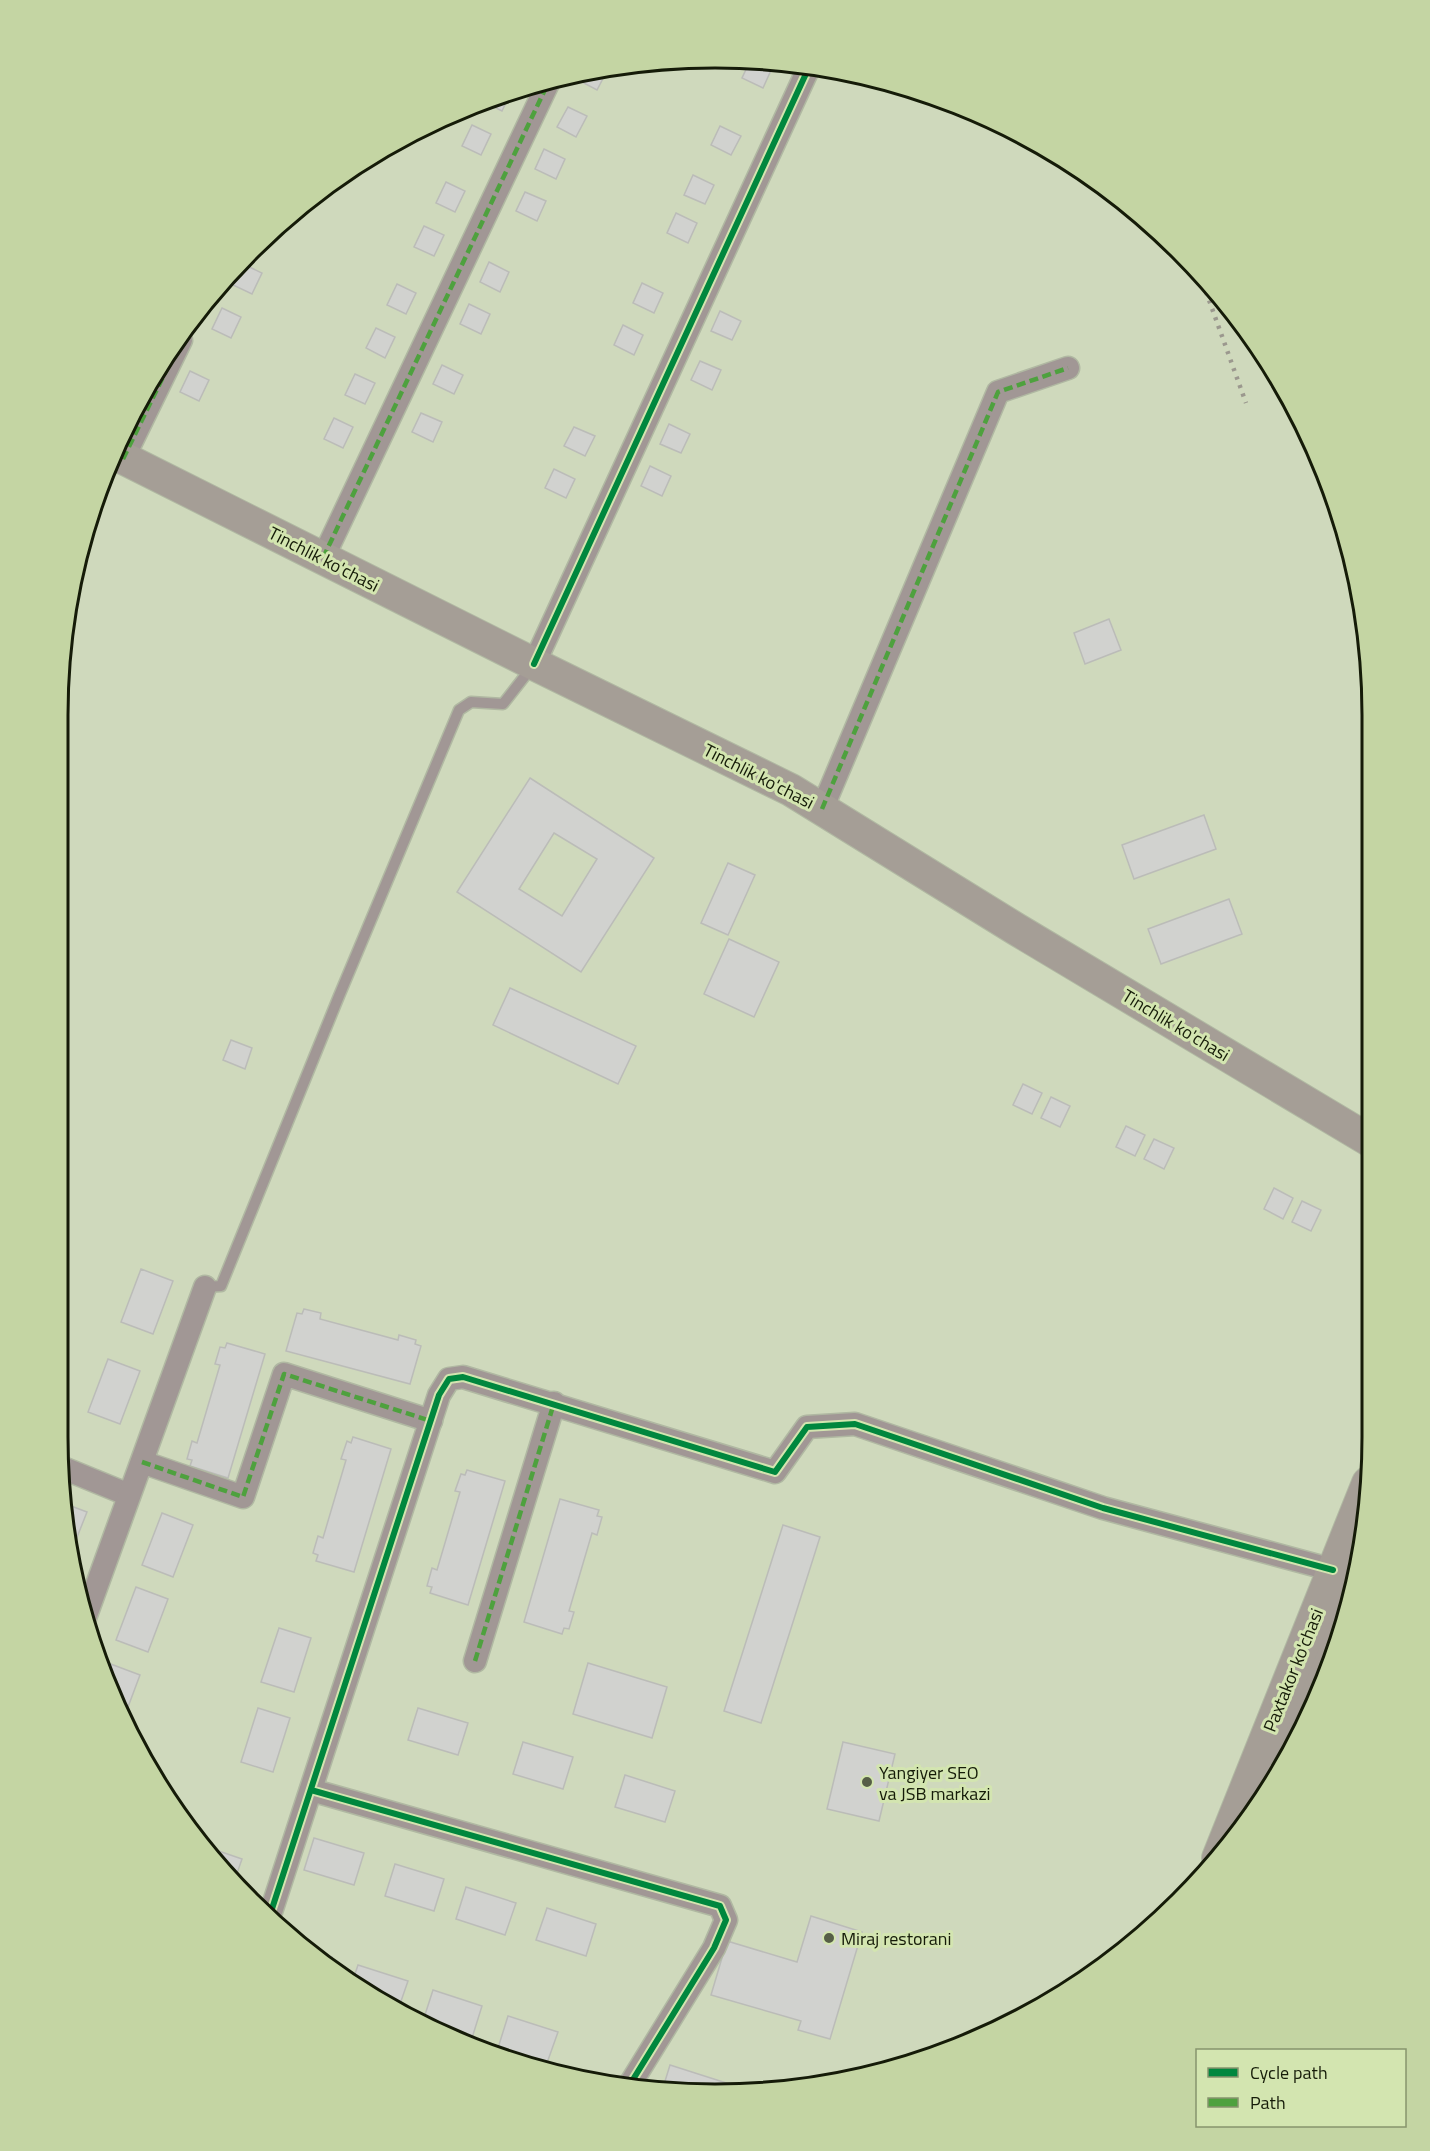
<svg xmlns="http://www.w3.org/2000/svg" width="1430" height="2151" font-family="'Titillium Web',sans-serif">
  <style>
    .building { fill: #d1d2cf; stroke: #bbbcb8; stroke-width: 1.5; fill-rule: evenodd }
    .lines { fill: none; stroke-linecap: round; stroke-linejoin: round }
    .service-casing { stroke: #b0b8a2; stroke-width: 13 }
    .minor-casing { stroke: #b0b8a2; stroke-width: 25 }
    .secondary-casing { stroke: #b0b8a2; stroke-width: 34 }
    .service { stroke: #a19795; stroke-width: 10 }
    .minor { stroke: #a19795; stroke-width: 22 }
    .secondary { stroke: #a59e96; stroke-width: 32 }
    .rail { stroke: #9b988e; stroke-width: 4.5; stroke-dasharray: 3 6; stroke-linecap: butt }
    .quiet { stroke: #4ea13e; stroke-width: 4.5; stroke-dasharray: 9 4.5; stroke-linecap: butt }
    .cycleway-casing { stroke: #d3e5b0; stroke-width: 10 }
    .cycleway { stroke: #00873e; stroke-width: 6 }
    .poi-dot { fill: #565e47; stroke: #d3e5b0; stroke-width: 2 }
    .labels { text-anchor: middle; dominant-baseline: central; stroke-width: 6; stroke-linejoin: round; paint-order: stroke }
    .street-label { font-size: 18px; fill: #151b08; stroke: #d3e5b0 }
    .poi-label { font-size: 18px; fill: #151b08; stroke: #d3e5b0; text-anchor: start }
    .rim { fill: none; stroke: #151b08; stroke-width: 3 }
  </style>
  <rect width="100%" height="100%" fill="#cfd9bc"/>
  <g class="building">
    <path d="M750,61H757L772,68L763,88L742,78Z"/>
    <path d="M608,69L597,90L578,80L581,73Z"/>
    <path d="M837,71L859,76L855,83L836,74Z"/>
    <path d="M511,92L502,111L484,102Z"/>
    <path d="M568,107L587,116L576,137L557,127Z"/>
    <path d="M472,125L491,134L481,155L462,146Z"/>
    <path d="M720,126L741,136L731,155L711,145Z"/>
    <path d="M544,149L565,159L556,179L535,169Z"/>
    <path d="M693,175L714,185L705,204L684,195Z"/>
    <path d="M446,182L465,191L455,212L436,203Z"/>
    <path d="M525,192L546,201L537,221L516,211Z"/>
    <path d="M676,213L697,223L688,243L667,233Z"/>
    <path d="M285,221L276,239L269,236Z"/>
    <path d="M424,226L444,235L434,256L414,247Z"/>
    <path d="M489,262L509,272L500,292L480,282Z"/>
    <path d="M243,264L262,273L252,294L233,285Z"/>
    <path d="M642,283L663,293L654,313L633,303Z"/>
    <path d="M397,284L416,293L406,314L387,305Z"/>
    <path d="M469,304L490,314L481,334L460,324Z"/>
    <path d="M222,308L241,317L231,338L212,329Z"/>
    <path d="M720,311L741,321L732,340L711,331Z"/>
    <path d="M623,325L643,335L634,355L614,345Z"/>
    <path d="M376,328L395,337L385,358L366,348Z"/>
    <path d="M700,361L721,370L712,390L691,380Z"/>
    <path d="M442,365L463,375L454,394L433,384Z"/>
    <path d="M190,371L209,380L199,401L180,392Z"/>
    <path d="M355,374L375,383L365,404L345,395Z"/>
    <path d="M421,413L442,422L433,442L412,432Z"/>
    <path d="M334,418L353,427L343,448L324,439Z"/>
    <path d="M669,424L690,434L681,453L660,444Z"/>
    <path d="M574,427L595,436L585,456L564,446Z"/>
    <path d="M650,466L671,476L662,496L641,486Z"/>
    <path d="M554,469L575,479L566,498L545,488Z"/>
    <path d="M1109,619L1121,650L1085,664L1074,633Z"/>
    <path d="M530,778L654,858L581,972L457,892ZM554,833L597,859L562,916L519,889Z"/>
    <path d="M1204,815L1216,849L1134,879L1122,845Z"/>
    <path d="M728,863L755,875L728,935L701,923Z"/>
    <path d="M1229,899L1242,934L1161,964L1148,929Z"/>
    <path d="M729,939L779,962L754,1017L704,994Z"/>
    <path d="M510,988L636,1046L618,1084L493,1025Z"/>
    <path d="M231,1040L252,1048L245,1069L223,1060Z"/>
    <path d="M1023,1084L1042,1093L1032,1114L1013,1105Z"/>
    <path d="M1051,1097L1070,1106L1060,1127L1041,1118Z"/>
    <path d="M1126,1126L1145,1135L1135,1156L1116,1147Z"/>
    <path d="M1154,1139L1174,1148L1164,1169L1144,1159Z"/>
    <path d="M1274,1188L1293,1198L1283,1219L1264,1209Z"/>
    <path d="M1302,1201L1321,1210L1311,1231L1292,1222Z"/>
    <path d="M141,1269L173,1281L153,1334L121,1322Z"/>
    <path d="M304,1309L321,1313L320,1319L398,1340L399,1335L416,1340L415,1344L421,1346L410,1384L286,1351L297,1313L302,1314Z"/>
    <path d="M227,1343L265,1354L228,1478L190,1466L192,1460L187,1459L192,1441L197,1443L220,1365L215,1364L220,1347L225,1348Z"/>
    <path d="M108,1359L140,1371L120,1424L88,1412Z"/>
    <path d="M353,1437L391,1449L354,1572L316,1561L318,1555L313,1553L318,1536L323,1538L346,1460L341,1459L347,1441L351,1443Z"/>
    <path d="M467,1470L505,1481L468,1605L430,1593L432,1587L427,1586L432,1568L437,1570L460,1492L455,1491L461,1474L465,1475Z"/>
    <path d="M560,1499L599,1510L597,1516L602,1517L597,1535L592,1533L569,1611L574,1612L569,1629L564,1628L562,1634L524,1622Z"/>
    <path d="M63,1503L87,1512L70,1555L63,1522Z"/>
    <path d="M162,1513L193,1525L173,1577L142,1565Z"/>
    <path d="M783,1525L820,1537L761,1723L724,1711Z"/>
    <path d="M136,1587L168,1599L148,1652L116,1640Z"/>
    <path d="M279,1628L311,1638L294,1692L261,1682Z"/>
    <path d="M108,1663L140,1675L125,1715L105,1673Z"/>
    <path d="M588,1663L667,1687L652,1738L573,1714Z"/>
    <path d="M258,1708L290,1718L273,1772L241,1762Z"/>
    <path d="M418,1708L468,1723L458,1755L408,1740Z"/>
    <path d="M523,1742L573,1757L563,1789L513,1774Z"/>
    <path d="M843,1742L895,1754L879,1821L827,1809Z"/>
    <path d="M625,1775L675,1791L665,1822L615,1807Z"/>
    <path d="M314,1838L364,1853L354,1885L304,1870Z"/>
    <path d="M210,1848L242,1859L234,1882L209,1851Z"/>
    <path d="M395,1864L444,1879L434,1911L385,1896Z"/>
    <path d="M466,1887L516,1903L505,1935L456,1919Z"/>
    <path d="M547,1908L596,1924L586,1956L536,1940Z"/>
    <path d="M811,1916L862,1932L830,2039L798,2030L801,2021L711,1995L727,1941L797,1962Z"/>
    <path d="M303,1948L332,1957L329,1966L314,1958Z"/>
    <path d="M358,1965L408,1981L399,2007L353,1980Z"/>
    <path d="M433,1990L482,2006L472,2038L423,2021Z"/>
    <path d="M508,2016L558,2032L547,2063L498,2048Z"/>
    <path d="M670,2065L742,2088L672,2093L662,2091Z"/>
  </g>
  <g class="lines">
    <g class="service-casing">
      <path id="service" d="M205,1287L221,1286L339,996L459,710L471,702L503,704L532,667"/>
    </g>
    <g class="minor-casing">
      <g id="minor">
        <path d="M123,459L181,340"/>
        <path d="M323,558L550,79"/>
        <path d="M534,664L810,65"/>
        <path d="M822,809L998,392L1068,368"/>
        <path d="M142,1462L243,1497L284,1374L431,1421"/>
        <path d="M63,1468L129,1495"/>
        <path d="M85,1618L205,1287"/>
        <path d="M475,1661L554,1403"/>
        <path d="M311,1790L720,1906L726,1920L714,1948L629,2086"/>
        <path d="M269,1918L439,1395L449,1379L463,1377L775,1472L807,1427L855,1424L1103,1508L1333,1570"/>
      </g>
    </g>
    <g class="secondary-casing">
      <g id="secondary">
        <path d="M113,453L534,664L791,790L1016,929L1369,1140"/>
        <path d="M1286,1756L1356,1578"/>
        <path d="M1218,1858L1368,1483"/>
      </g>
    </g>
    <use href="#service" class="service"/>
    <use href="#minor" class="minor"/>
    <use href="#secondary" class="secondary"/>
    <path class="rail" d="M1200,275L1246,403"/>
    <g class="quiet">
      <path d="M123,459L181,340"/>
      <path d="M323,558L550,79"/>
      <path d="M822,809L998,392L1068,368"/>
      <path d="M142,1462L243,1497L284,1374L431,1421"/>
      <path d="M475,1661L554,1403"/>
    </g>
    <g class="cycleway-casing">
      <g id="cycleway">
        <path d="M534,664L810,65"/>
        <path d="M311,1790L720,1906L726,1920L714,1948L629,2086"/>
        <path d="M269,1918L439,1395L449,1379L463,1377L775,1472L807,1427L855,1424L1103,1508L1333,1570"/>
      </g>
    </g>
    <use href="#cycleway" class="cycleway"/>
  </g>
  <g class="poi-dot">
    <circle cx="867" cy="1782" r="6"/>
    <circle cx="829" cy="1938" r="6"/>
  </g>
  <g class="labels">
    <g class="street-label">
      <text transform="translate(324 559) rotate(27)">Tinchlik ko'chasi</text>
      <text transform="translate(759 776) rotate(27)">Tinchlik ko'chasi</text>
      <text transform="translate(1176 1025) rotate(31)">Tinchlik ko'chasi</text>
      <text transform="translate(1293 1670) rotate(-68)">Paxtakor ko'chasi</text>
    </g>
    <g class="poi-label">
      <text x="879" y="1772">Yangiyer SEO<tspan x="879" dy="21">va JSB markazi</tspan></text>
      <text x="841" y="1938">Miraj restorani</text>
    </g>
  </g>
  <path d="M0 0H1430V2151H0ZM715 68H715A647 647 0 0 1 1362 715V1437A647 647 0 0 1 715 2084H715A647 647 0 0 1 68 1437V715A647 647 0 0 1 715 68Z" fill="#c4d5a3" fill-rule="evenodd"/>
  <path class="rim" d="M715 68H715A647 647 0 0 1 1362 715V1437A647 647 0 0 1 715 2084H715A647 647 0 0 1 68 1437V715A647 647 0 0 1 715 68Z"/>
  <rect x="1196" y="2049" width="210" height="78" fill="#d3e5b0" stroke="#87946d" stroke-width="1.5"/>
  <rect x="1208" y="2068" width="30" height="9" fill="#00873e" stroke="#87946d" stroke-width="1.5"/>
  <text x="1250" y="2079" font-size="18" fill="#151b08">Cycle path</text>
  <rect x="1208" y="2098" width="30" height="9" fill="#4ea13e" stroke="#87946d" stroke-width="1.5"/>
  <text x="1250" y="2109" font-size="18" fill="#151b08">Path</text>
</svg>
